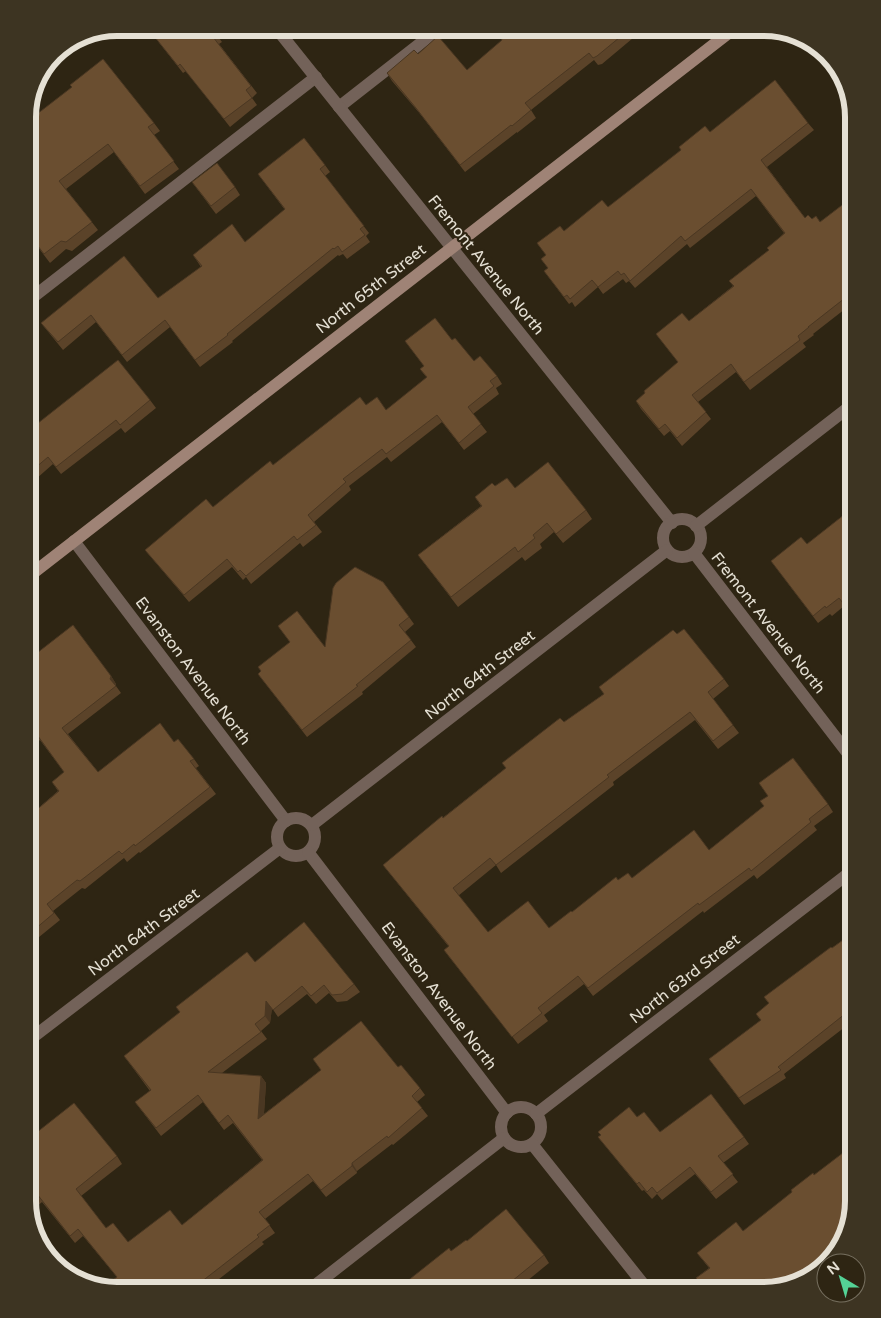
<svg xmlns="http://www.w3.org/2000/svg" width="881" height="1318" font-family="'Varela Round',sans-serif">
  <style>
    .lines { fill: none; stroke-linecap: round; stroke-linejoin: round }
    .lane { stroke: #736259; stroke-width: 12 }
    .street { stroke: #736259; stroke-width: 12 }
    .secondary { stroke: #9f8376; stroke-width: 12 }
    .wall { fill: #5b4329 }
    .shaded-wall { fill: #4a3722 }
    .building { fill: #6a4e30; stroke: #4a3722 }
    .labels { text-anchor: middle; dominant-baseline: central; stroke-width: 4.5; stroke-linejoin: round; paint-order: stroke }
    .street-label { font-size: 16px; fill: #e5e0d4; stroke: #2e2513 }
    .rim { fill: none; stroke: #e5e0d4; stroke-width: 6 }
  </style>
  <rect width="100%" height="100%" fill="#2e2513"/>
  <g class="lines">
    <g class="lane">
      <path d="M339,107L440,28"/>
      <path d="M28,301L316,77"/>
    </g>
    <g class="street">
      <path d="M276,28L672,523"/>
      <circle cx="682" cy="538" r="19"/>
      <path d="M696,526L853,404"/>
      <path d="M74,541L286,821"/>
      <path d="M694,553L853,760"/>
      <circle cx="296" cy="837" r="19"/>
      <path d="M312,825L667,550"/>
      <path d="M308,852L507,1113"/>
      <path d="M28,1041L280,848"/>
      <circle cx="521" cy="1127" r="20"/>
      <path d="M536,1114L853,870"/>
      <path d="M532,1144L648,1290"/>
      <path d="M309,1290L504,1138"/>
    </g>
    <path class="secondary" d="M28,577L735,28"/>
  </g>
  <g class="wall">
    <path d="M523,28H645L602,64L598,65L594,60L531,110L536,118L517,133V132L465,172L421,115L392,81L387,73L418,54L467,70Z"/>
    <path d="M150,31L216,34L222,42L219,44L257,93L252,98L257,105L230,127L186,71L183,73Z"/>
    <path d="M810,40L842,73L832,63L830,65Z"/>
    <path d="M154,123L160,131L154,135L179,169L145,194L114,152L66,189L98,230L72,251L66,249L50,263L28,234V130Z"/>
    <path d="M808,123L814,130L767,167L805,218L820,222L854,196V302L813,334L814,335L803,343L806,347L750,390L736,372L698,402L711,419L682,446L670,431L664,436L641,409L636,401L678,362L656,334L689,321L733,286L729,281L769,250L784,233L756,196L690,248L687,244L635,288L629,281L626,283L623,279L603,294L598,287L575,307L572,302L569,304L544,271L548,268L541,259L546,255L537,243L564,231L608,207L710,132Z"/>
    <path d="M325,165L330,172L325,176L369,233L366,236L370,242L347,259L343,254L339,256L338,255L232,341L233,342L200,367L170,327L127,362L96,322L63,350L41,323L158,298L201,267L193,255L245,242L285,210L258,174Z"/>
    <path d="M192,182L235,187L240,195L216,214Z"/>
    <path d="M452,340L474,361L497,376L502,384L496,388L499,394L473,414L487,432L464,450L442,422L391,462L387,457L349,486L351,490L314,522L322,532L303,547L300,543L251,584L246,577L243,580L232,567L189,602L151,557L145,550L213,507L273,465L366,405L386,410L427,378L420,369L424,366L405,341Z"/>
    <path d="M150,400L156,408L125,433L121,428L61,474L53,464L28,486V431Z"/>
    <path d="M495,486L515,488L586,510L592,519L563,543L554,532L540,544L542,548L525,561L522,557L458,607L418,555L481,506L475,497Z"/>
    <path d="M854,507V618L844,606L832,616L830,614L818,623L771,561L807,544Z"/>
    <path d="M409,617L414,624L405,632L416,647L362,692L363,694L307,737L258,674L290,642L278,626L325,647Z"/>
    <path d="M677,634L724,679L729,686L713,699L739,733L718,749L695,720L613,782L614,785L501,873L496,865L458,896L488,932L549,928L618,880L632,878L709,850L764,806L768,796L759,783L828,804L833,812L814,826L817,830L757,879L754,875L704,913L703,911L593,996L584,984L544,1015L548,1021L518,1044L450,958L444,950L449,947L383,865L564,722L604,694Z"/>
    <path d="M28,660L111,676L116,684V686L121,693L68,734L98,772L174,742L194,759L199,766L196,768L216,794L140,853L139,852L127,862L124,858L85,889L82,888L53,911L60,920L28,946V817L58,791L52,782L64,772L40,740L31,747L28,742Z"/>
    <path d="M854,932V1020L784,1074L786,1078L744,1105L709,1059L761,1021L756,1014L769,1004L764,997L832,948Z"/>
    <path d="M255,962L354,984L360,992L347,1001L337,1002L329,993L316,1004L307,994L278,1017L272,1008L270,1023L261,1031L267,1039L222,1073L261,1076L266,1083L264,1114L321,1070L313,1059L398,1067L420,1088L425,1095L417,1102L428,1116L393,1145L392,1144L357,1171V1173L326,1197L313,1181L265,1219L275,1233L262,1242L264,1244L205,1290H112L117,1277L83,1236L75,1243L42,1202L34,1209L28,1201V1127L36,1133L117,1156L122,1164L81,1196L106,1228L128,1242L182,1225L262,1160L233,1123L224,1130L203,1102L161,1136L135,1102L150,1091L124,1056Z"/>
    <path d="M637,1117L660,1132L744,1137L749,1144L723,1163L738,1182L716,1199L695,1174L662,1200L657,1194L652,1199L644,1190L642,1191L598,1137L601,1135L598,1132Z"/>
    <path d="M743,1231L841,1246L808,1279L764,1290H705L696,1278L709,1268L697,1253Z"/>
    <path d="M467,1241L544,1255L549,1263L516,1290H396Z"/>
  </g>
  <g class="shaded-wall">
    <path d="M111,676L116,684L115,686L110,679Z"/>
    <path d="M266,1001L272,1008L270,1023L265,1016Z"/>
    <path d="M261,1076L266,1083L263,1126L258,1119Z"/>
    <path d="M352,1163L357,1171V1173L352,1166Z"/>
  </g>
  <g class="building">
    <path d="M154,28H211L216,34L213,37L251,86L246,90L252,98L224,119L180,64L178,66L150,31Z"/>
    <path d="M509,28H631L597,56L593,58L589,53L525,103L531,110L512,126L511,125L460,165L416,108L387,73L414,50L418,54L438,36L467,70L502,40L499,35Z"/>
    <path d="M814,45L826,56L824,57Z"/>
    <path d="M103,59L154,123L148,127L174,161L140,186L108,144L59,181L92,222L66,242L61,241L44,254L28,233V130L30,128L28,126V121L72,87L70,85Z"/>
    <path d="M831,61L842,73L843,79Z"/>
    <path d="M775,80L808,123L761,160L805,218L808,215L812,219L816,216L820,222L854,196V291L808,327H809L798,336L800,340L744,382L731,364L692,395L706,412L677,438L665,424L659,429L636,401L645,393L644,391L678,362L656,334L682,313L689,321L734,286L729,281L769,250L767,248L785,233L751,189L685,241L681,236L630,281L624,273L621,275L618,271L598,287L592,280L570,299L567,295L564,297L544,271L548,268L541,259L546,255L537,243L560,226L564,231L602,200L608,207L681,150L679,147L705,126L710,132Z"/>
    <path d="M304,138L325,165L320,169L364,226L360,229L365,235L342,252L338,246L334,249L333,248L227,334L228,335L195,360L165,320L122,355L91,315L58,342L41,323L124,256L158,298L202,266L193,255L232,224L245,242L285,209L258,174Z"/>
    <path d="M217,163L235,187L211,206L192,182Z"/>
    <path d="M435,318L452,340L455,338L474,361L480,356L497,376L490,381L494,386L468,407L481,424L459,443L437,415L386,454L382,449L343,479L346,482L308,515L316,525L297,540L294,536L246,576L240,570L238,572L227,559L184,595L145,550L206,499L213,507L270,461L273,465L360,397L366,405L377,397L386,410L427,377L420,369L424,366L405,341Z"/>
    <path d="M118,360L150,400L120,425L116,420L56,467L48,457L28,474V431Z"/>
    <path d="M548,462L586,510L556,534L547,523L533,535L535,538L518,552L515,547L451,597L418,555L482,506L475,497L492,483L495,486L507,478L515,488Z"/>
    <path d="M854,507V617L839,598L826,608L825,606L813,616L771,561L801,537L807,544Z"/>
    <path d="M355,567L383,582L409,617L399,625L411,640L356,685L358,686L302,730L258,674L261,671L258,667L290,642L278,626L297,611L325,647L333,588L336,583Z"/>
    <path d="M73,625L111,676L110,679L116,686L62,728L98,772L160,723L174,742L178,739L194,759L190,761L210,787L135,846L134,844L122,854L119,851L80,881L77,880L47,904L54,913L28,935V817L59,791L52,782L64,772L35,732L28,738V660Z"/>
    <path d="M684,629L724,679L708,692L733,725L713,741L690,712L607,775L609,777L496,865L490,858L453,888L488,932L528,901L549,928L571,911L572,912L616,877L618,880L628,873L632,878L694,830L709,850L764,806L760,801L768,796L759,783L793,758L828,804L809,819L811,822L751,871L749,868L699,905L698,903L588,988L578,976L538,1008L542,1013L512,1037L444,950L449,946L383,865L442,816L443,818L506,768L502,763L560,718L564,722L604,694L599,687L673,630L677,634Z"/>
    <path d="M854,645V666L843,653Z"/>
    <path d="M304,922L354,984L342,994L332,995L324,985L311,996L302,986L273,1010L266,1001L265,1016L255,1024L261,1032L208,1072L261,1076L258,1119L321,1070L313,1059L361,1021L398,1067L401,1065L420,1088L412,1096L422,1108L388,1138L387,1136L352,1163V1166L321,1190L308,1174L259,1212L270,1225L257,1235L259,1237L192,1289V1290H112L106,1289L105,1286L117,1277L78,1229L70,1236L37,1194L29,1201L28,1199V1127L30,1125L36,1133L74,1103L117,1156L76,1189L106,1228L113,1223L128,1242L170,1210L182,1225L263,1160L228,1115L219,1123L198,1095L156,1128L135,1102L151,1090L124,1056L180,1012L176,1007L247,952L255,962Z"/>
    <path d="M854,932V1015L850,1010L778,1067L781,1070L739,1098L709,1059L761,1020L756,1014L769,1003L764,997L831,947L832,948Z"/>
    <path d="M711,1094L744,1137L718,1156L733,1174L711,1192L690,1167L657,1193L652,1187L647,1192L639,1182L637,1184L598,1137L601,1135L598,1132L629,1107L637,1117L644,1112L660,1132Z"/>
    <path d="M848,1149L854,1155V1201L841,1246L820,1267H819L803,1280L764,1290H706L696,1278L710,1268L697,1253L736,1222L743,1231L792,1192L791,1190L813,1173L814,1175Z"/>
    <path d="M506,1209L544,1255L501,1290H396L449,1248L451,1251L466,1240L467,1241Z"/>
  </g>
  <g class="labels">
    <g class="street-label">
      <text transform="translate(486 265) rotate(51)">Fremont Avenue North</text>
      <text transform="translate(371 289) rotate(-38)">North 65th Street</text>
      <text transform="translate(768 623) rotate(52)">Fremont Avenue North</text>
      <text transform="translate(193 671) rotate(53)">Evanston Avenue North</text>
      <text transform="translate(480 675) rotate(-38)">North 64th Street</text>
      <text transform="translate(144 932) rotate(-37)">North 64th Street</text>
      <text transform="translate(685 979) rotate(-38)">North 63rd Street</text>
      <text transform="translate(439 996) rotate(53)">Evanston Avenue North</text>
    </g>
  </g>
  <path d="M0 0H881V1318H0ZM117 36H764A81 81 0 0 1 845 117V1201A81 81 0 0 1 764 1282H117A81 81 0 0 1 36 1201V117A81 81 0 0 1 117 36Z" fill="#3d3422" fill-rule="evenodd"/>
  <path class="rim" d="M117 36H764A81 81 0 0 1 845 117V1201A81 81 0 0 1 764 1282H117A81 81 0 0 1 36 1201V117A81 81 0 0 1 117 36Z"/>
  <g transform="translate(841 1278) rotate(322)"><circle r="24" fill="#2e2513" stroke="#777060"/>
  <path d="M0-4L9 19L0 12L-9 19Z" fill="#54d396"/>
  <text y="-8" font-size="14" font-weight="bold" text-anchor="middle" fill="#e5e0d4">N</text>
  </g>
</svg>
